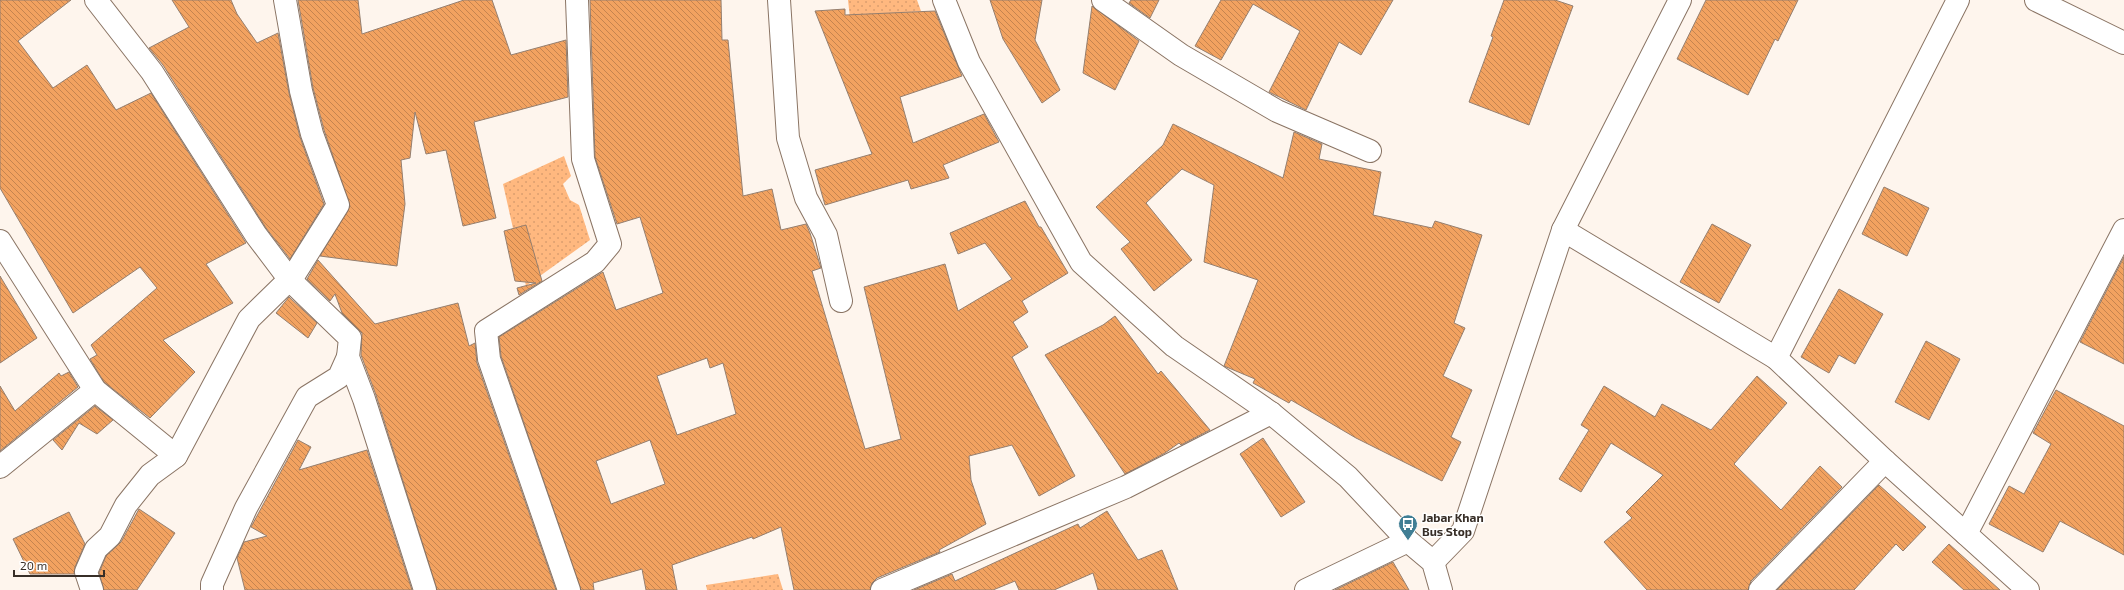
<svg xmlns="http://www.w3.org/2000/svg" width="2124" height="590" font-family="'Exo 2',sans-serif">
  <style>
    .grass { fill: url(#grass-dots) }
    .building { fill: url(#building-back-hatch); stroke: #957f6f; fill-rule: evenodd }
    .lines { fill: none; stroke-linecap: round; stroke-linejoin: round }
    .minor-casing { stroke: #8a7464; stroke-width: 24 }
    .minor { stroke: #fff; stroke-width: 22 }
    .labels { text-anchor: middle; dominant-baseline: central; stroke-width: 3; stroke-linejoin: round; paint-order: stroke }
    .poi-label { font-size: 12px; font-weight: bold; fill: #372e27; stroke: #fff; text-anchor: start }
  </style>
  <defs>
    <pattern id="grass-dots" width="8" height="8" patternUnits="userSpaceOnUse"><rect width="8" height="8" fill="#ffb87f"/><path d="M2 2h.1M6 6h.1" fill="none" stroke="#db9e6e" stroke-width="1.8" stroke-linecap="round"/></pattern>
    <pattern id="building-back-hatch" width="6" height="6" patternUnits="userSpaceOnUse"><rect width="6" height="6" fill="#f2a260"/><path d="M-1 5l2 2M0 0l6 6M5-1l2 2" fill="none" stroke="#c5844f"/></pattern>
  </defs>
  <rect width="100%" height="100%" fill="#fef5ed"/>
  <g class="grass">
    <path d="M848,0H917L921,11L850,18Z"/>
    <path d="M564,156L571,176L563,184L570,200L579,205L590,240L526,286L503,184Z"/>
    <path d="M778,574L783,590H707L706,585Z"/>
  </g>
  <g class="building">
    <path d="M0,0H71L18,41L53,88L87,65L116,110L151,93L246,243L206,264L233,303L163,340L195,372L150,418L104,382L90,359L97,355L91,345L157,288L140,267L73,313L0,188Z"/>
    <path d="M172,0H231L237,14L257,43L278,33L289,93L300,137L324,204L290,259L266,228L163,65L149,48L189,27Z"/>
    <path d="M298,0H358L362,34L464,0H492L511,55L566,40L568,97L474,122L496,218L463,226L446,150L426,154L415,112L410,158L401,160L405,204L397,266L320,256L350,206L324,130L313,88Z"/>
    <path d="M590,0H721L722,40H728L743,196L772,189L781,230L806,224L810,233L821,268L812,271L865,449L901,439L864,287L945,264L958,311L1012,279L985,243L958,254L950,233L1025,201L1039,227H1041L1068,273L1022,301L1028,312L1013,322L1028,347L1012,357L1075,476L1039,496L1012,445L969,456L971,480L986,524L939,550L940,552L877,578L872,583L870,590H794L781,527L753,539L752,537L672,565L677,590H646L642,569L593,583L594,590H581L501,356L499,337L603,272L616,310L663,293L640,217L617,224L595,157ZM707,358L710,368L723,363L736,414L677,435L657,376ZM650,440L665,484L611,504L596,461Z"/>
    <path d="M990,0H1042L1035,40L1060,90L1042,103L1003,39Z"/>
    <path d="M1131,0H1159L1150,18L1129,3Z"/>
    <path d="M1221,0H1393L1361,55L1339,42L1306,110L1269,92L1300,31L1253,4L1221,60L1195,46Z"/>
    <path d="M1504,0H1555L1573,6L1529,125L1469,102L1493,37L1491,36Z"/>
    <path d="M1706,0H1798L1778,41L1775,39L1748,95L1677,59Z"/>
    <path d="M1092,6L1139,41L1115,90L1083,73Z"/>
    <path d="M845,9V15L935,11L962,76L900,97L913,143L984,114L999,142L943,165L949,178L911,189L908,180L825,205L815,170L872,154L815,11Z"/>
    <path d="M1173,124L1283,178L1294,132L1322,144L1319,159L1381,172L1373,215L1432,228L1435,221L1482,235L1454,323L1465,328L1443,376L1472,390L1451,437L1461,442L1442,481L1356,438L1291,400L1289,403L1253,383L1255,379L1224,366L1258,280L1204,262L1214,185L1182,169L1146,203L1192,260L1154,291L1121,249L1130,242L1096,207L1163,145Z"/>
    <path d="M1884,187L1929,208L1907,256L1862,234Z"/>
    <path d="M1712,224L1751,245L1719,303L1680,282Z"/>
    <path d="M526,225L542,281L519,295L517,288L536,283L515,281L504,231Z"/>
    <path d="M2124,257V364L2080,342Z"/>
    <path d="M318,260L375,324L458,303L469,346L475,343L477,363L556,590H437L376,395L361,355L362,333L342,313L335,294L330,301L307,279Z"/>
    <path d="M0,276L37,338L0,363Z"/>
    <path d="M1839,289L1883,314L1855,364L1839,355L1829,373L1801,357Z"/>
    <path d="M289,297L317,323L308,338L276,313Z"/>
    <path d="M1115,316L1158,374L1161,371L1210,430L1181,445L1179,443L1165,453L1125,474L1045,355L1103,325Z"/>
    <path d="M1926,341L1960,359L1929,420L1895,402Z"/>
    <path d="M69,372L78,387L0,451V386L15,411L59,373L61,376Z"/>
    <path d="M1757,376L1787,403L1734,464L1781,510L1820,466L1842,487L1751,581L1748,590H1647L1604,542L1632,518L1626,512L1663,475L1611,443L1581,492L1559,479L1589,430L1581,425L1604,386L1655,417L1662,404L1711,430Z"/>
    <path d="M2056,390L2124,426V555L2060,521L2043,552L1989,524L2009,486L2024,494L2051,444L2033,433Z"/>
    <path d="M95,406L113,420L97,434L79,423L62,450L53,440Z"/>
    <path d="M1263,438L1305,502L1281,517L1240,454Z"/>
    <path d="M298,440L311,447L299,470L367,450L412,590H245L237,558L244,542L267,536L251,527Z"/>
    <path d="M1879,485L1926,527L1903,551L1896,544L1854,590H1777Z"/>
    <path d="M139,509L175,533L137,590H104L99,573L106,556L121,542Z"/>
    <path d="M1107,511L1138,560L1162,550L1178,590H1098L1093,573L1054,590H1019L1015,581L993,590H914L952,574L955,581L1078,524L1080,528Z"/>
    <path d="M69,512L85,544L75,567L74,574H30L13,539Z"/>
    <path d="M1949,544L2000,590H1964L1932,562Z"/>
    <path d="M1393,562L1409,590H1335Z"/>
  </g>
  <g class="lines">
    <g class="minor-casing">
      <g id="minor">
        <path d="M96,0L152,72L256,235L290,280L350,338L348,357L364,399L425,590"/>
        <path d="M779,0L788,138L806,198L826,235L841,301"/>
        <path d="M944,0L969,62L1081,262L1174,346L1271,413L1348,477L1408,541L1433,562L1441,590"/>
        <path d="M1103,0L1181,55L1277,111L1370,151"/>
        <path d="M2036,0L2124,43"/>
        <path d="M1563,230L1776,358L1885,461L2028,590"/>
        <path d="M0,241L95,390L176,456"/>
        <path d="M1776,358L1958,0"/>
        <path d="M0,467L95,390"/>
        <path d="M1966,534L2124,230"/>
        <path d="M1433,562L1463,531L1563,230L1680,0"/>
        <path d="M92,590L86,572L96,549L110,536L126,505L150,475L176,456L249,319L294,275L338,205L312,134L301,91L285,0"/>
        <path d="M212,590V584L246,508L307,397L339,377L348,357"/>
        <path d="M569,590L489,359L486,331L595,262L610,244L583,159L577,0"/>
        <path d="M882,590L1126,487L1271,413"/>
        <path d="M1306,590L1408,541"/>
        <path d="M1760,590L1885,461"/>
      </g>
    </g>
    <use href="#minor" class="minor"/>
  </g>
  <defs>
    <g id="bus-pin" transform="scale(1)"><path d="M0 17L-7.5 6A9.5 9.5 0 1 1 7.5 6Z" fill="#407e94" stroke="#fff"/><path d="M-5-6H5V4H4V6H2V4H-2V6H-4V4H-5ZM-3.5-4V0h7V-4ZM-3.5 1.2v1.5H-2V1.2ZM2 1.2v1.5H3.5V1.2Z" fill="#fff"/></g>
  </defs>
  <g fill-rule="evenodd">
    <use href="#bus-pin" x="1408" y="524"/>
  </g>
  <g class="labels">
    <g class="poi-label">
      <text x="1422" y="517">Jabar Khan<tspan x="1422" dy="14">Bus Stop</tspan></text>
    </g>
  </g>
  <path d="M14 570v6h90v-6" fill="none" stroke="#372e27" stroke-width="2"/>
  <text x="20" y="570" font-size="12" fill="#372e27" stroke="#ffffff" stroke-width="3" paint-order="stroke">20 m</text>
</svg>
